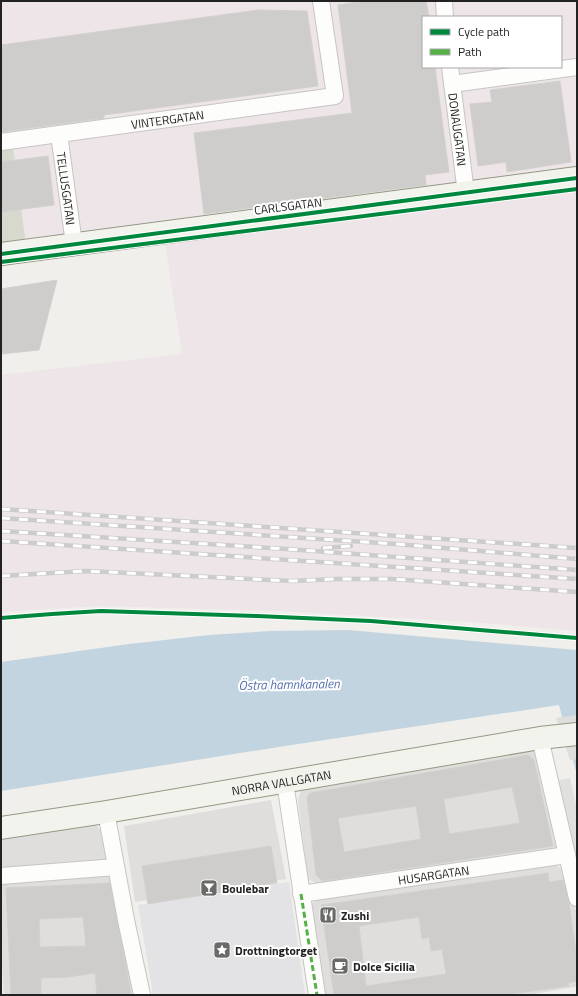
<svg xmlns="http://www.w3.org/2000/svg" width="578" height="996" font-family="'Titillium Web',sans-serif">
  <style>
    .residential { fill: #dfdedc }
    .industrial { fill: #ede5e8; fill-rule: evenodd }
    .construction { fill: #d7d8ce }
    .parking { fill: #e0e0de }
    .plaza { fill: #e3e2e5 }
    .water { fill: #c2d4e0 }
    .pier { fill: #dededd }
    .building { fill: #cecdcb; stroke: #d3d1cd; fill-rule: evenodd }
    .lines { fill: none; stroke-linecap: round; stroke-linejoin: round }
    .street-casing { stroke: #c6c5c3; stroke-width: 18 }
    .secondary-casing { stroke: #949984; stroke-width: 24 }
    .street { stroke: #fdfdfc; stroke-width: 16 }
    .secondary { stroke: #f3f3ed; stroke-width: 22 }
    .rail-casing { stroke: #ccc; stroke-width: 4.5 }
    .rail { stroke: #fff; stroke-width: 3; stroke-dasharray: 9; stroke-linecap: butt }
    .quiet { stroke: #55b145; stroke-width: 3; stroke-dasharray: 6 3; stroke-linecap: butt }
    .cycleway-casing { stroke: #fff; stroke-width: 6 }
    .cycleway { stroke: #00873e; stroke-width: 4 }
    .labels { text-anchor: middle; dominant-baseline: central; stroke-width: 4; stroke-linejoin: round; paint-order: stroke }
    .street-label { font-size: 12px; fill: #222; stroke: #fff }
    .poi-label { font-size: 12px; font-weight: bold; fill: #222; stroke: #fff; text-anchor: start }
    .water-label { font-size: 13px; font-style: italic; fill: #5570ab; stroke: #fff }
  </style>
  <rect width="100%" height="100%" fill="#f0efeb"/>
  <g class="residential">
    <path d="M530,748L539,759L558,846L550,852L322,886L308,879L298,800L303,785Z"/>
    <path d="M271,800L286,879L135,902L124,826Z"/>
    <path d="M93,821L107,839L136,995H4L1,950V840Z"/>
    <path d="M555,864L570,877L577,917V986L575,987L528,995H321L309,907L319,896Z"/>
  </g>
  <path class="industrial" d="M1,1H577V631L470,622L278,611L99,606L1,612V375L182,354L164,237L1,258ZM423,17H561V67H423Z"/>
  <path class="construction" d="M13,147L26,245L1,248V149Z"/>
  <path class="parking" d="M570,778L577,809V876L556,781Z"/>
  <path class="plaza" d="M289,882L305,995H153L138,905Z"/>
  <path class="water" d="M348,630L577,650V775L559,705L285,746L1,791V662L129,644L209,635L270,631Z"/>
  <path class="pier" d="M577,715V759L570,760L556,718Z"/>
  <g class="building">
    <path d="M365,1H426L429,17H423V67H435L449,172L425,175L426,185L204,214L194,133L352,113L338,5Z"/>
    <path d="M258,10L307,11L318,86L104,115V118L1,132V45Z"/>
    <path d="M560,81L571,162L507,172L506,162L478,166L470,104L492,102L490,90Z"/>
    <path d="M48,156L54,205L1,212V162Z"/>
    <path d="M57,280L39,350L1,354V289Z"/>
    <path d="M528,755L534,760L553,846L322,881L316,875L307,797L310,793ZM512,787L520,823L449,834L444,799ZM416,806L421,839L344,852L338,818Z"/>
    <path d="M271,846L277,883L148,904L142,866Z"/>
    <path d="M548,873L549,882L563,880L569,903L577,959V981L568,983L569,986L504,995H334L321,905ZM419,917L422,939L429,937L431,951L442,949L446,974L366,986L359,926Z"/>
    <path d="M110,883L127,971L131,995H97L95,973L68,977L41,978V995H11L6,888ZM83,917L86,946L40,947L39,919Z"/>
  </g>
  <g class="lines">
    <g class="street-casing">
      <g id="street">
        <path d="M444,1L445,17"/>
        <path id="s1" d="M450,67L466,193"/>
        <path d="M452,84L577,67"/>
        <path id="s2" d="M59,134L74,244"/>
        <path id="s3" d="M1,142L335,96L321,1"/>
        <path d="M540,738L577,898"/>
        <path d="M285,782L317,995"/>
        <path d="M106,812L126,920L142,995"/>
        <path d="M1,876L116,867"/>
        <path id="s4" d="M301,894L567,855"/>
      </g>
    </g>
    <g class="secondary-casing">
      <g id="secondary">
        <path d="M1,254L577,178"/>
        <path id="s5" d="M1,828L106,812L540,738L577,734"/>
      </g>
    </g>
    <use href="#street" class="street"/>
    <use href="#secondary" class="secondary"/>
    <g class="rail-casing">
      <g id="rail">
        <path d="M1,509L577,548"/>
        <path d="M1,518L396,544L577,559"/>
        <path d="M1,531L286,549L577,570"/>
        <path d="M1,541L577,579"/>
        <path d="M323,548L351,546"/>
        <path d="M1,576L86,571L292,581L336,579H392L577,592"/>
      </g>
    </g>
    <use href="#rail" class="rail"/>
    <path class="quiet" d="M301,894L317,995"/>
    <g class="cycleway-casing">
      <g id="cycleway">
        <path d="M1,254L577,178"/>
        <path d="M1,262L577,189"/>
        <path d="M1,618L52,614L101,611L257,616L371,621L577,638"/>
      </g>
    </g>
    <use href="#cycleway" class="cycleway"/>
  </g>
  <defs>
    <g id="bar-square" transform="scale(0.9)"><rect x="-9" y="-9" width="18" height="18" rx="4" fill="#6a6a68" stroke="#fff"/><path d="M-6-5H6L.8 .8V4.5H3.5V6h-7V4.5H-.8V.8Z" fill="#fff"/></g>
    <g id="restaurant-square" transform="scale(0.9)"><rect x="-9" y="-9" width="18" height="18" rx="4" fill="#6a6a68" stroke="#fff"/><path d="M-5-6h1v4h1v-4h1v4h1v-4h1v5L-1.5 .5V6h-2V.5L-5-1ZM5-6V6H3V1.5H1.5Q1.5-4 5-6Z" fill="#fff"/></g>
    <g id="sight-square" transform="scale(0.9)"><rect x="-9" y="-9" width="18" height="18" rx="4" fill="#6a6a68" stroke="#fff"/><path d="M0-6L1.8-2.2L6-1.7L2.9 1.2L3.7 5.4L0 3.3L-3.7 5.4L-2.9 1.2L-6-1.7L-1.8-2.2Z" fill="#fff"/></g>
    <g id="cafe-square" transform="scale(0.9)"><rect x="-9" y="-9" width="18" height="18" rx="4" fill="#6a6a68" stroke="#fff"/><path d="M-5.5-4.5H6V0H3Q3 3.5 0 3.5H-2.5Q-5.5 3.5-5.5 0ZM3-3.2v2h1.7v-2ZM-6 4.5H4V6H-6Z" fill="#fff"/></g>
  </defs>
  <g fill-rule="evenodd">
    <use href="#bar-square" x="209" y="888"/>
    <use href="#restaurant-square" x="328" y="915"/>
    <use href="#sight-square" x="222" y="950"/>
    <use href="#cafe-square" x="340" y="966"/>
  </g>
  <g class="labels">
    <g class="street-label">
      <text stroke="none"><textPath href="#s3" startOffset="168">VINTERGATAN</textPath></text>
      <text stroke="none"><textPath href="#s1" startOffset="63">DONAUGATAN</textPath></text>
      <text stroke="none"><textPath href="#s2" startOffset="55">TELLUSGATAN</textPath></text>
      <text transform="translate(288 206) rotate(-7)">CARLSGATAN</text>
      <text stroke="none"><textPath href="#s5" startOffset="284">NORRA VALLGATAN</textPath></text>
      <text stroke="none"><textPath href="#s4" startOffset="134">HUSARGATAN</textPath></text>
    </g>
    <g class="poi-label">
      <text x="222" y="888">Boulebar</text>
      <text x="341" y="915">Zushi</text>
      <text x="235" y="950">Drottningtorget</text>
      <text x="353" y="966">Dolce Sicilia</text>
    </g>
    <g class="water-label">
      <text transform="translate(289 684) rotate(-1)">Östra hamnkanalen</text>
    </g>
  </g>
  <rect width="578" height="996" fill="none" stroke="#222222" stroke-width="4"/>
  <rect x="422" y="16" width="140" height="52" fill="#ffffff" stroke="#a7a7a7"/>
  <rect x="430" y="29" width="20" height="6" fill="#00873e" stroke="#a7a7a7"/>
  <text x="458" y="36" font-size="12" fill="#222222">Cycle path</text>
  <rect x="430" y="49" width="20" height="6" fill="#55b145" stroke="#a7a7a7"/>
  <text x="458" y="56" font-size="12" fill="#222222">Path</text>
</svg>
